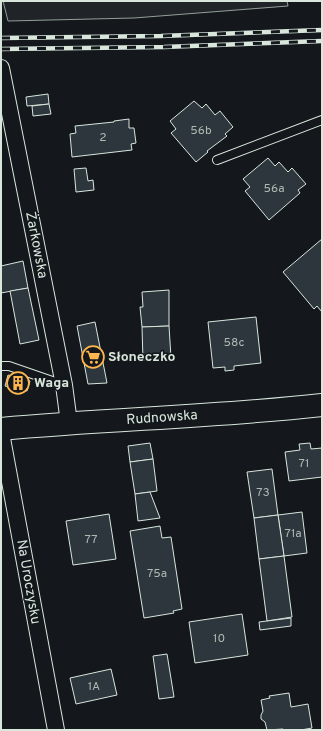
<svg xmlns="http://www.w3.org/2000/svg" width="323" height="731" font-family="Overpass,sans-serif">
  <style>
    .green { fill: #202428; stroke: #939e99 }
    .building { fill: #2c363c; stroke: #d8e6dc }
    .lines { fill: none; stroke-linecap: round; stroke-linejoin: round }
    .service-casing { stroke: #d8e6dc; stroke-width: 10 }
    .minor-casing { stroke: #d8e6dc; stroke-width: 18 }
    .secondary-casing { stroke: #d8e6dc; stroke-width: 24 }
    .service { stroke: #14181c; stroke-width: 8 }
    .minor { stroke: #14181c; stroke-width: 16 }
    .secondary { stroke: #14181c; stroke-width: 22 }
    .rail-casing { stroke: #d8e6dc; stroke-width: 4.5 }
    .rail { stroke: #14181c; stroke-width: 3; stroke-dasharray: 9; stroke-linecap: butt }
    .labels { text-anchor: middle; dominant-baseline: central; stroke-width: 3; stroke-linejoin: round; paint-order: stroke }
    .number-label { font-size: 12px; fill: #adbab4 }
    .street-label { font-size: 14px; fill: #d8e6dc; stroke: #14181c }
    .poi-label { font-size: 14px; font-weight: bold; fill: #d8e6dc; stroke: #14181c; text-anchor: start }
  </style>
  <rect width="100%" height="100%" fill="#14181c"/>
  <path class="green" d="M3,1H287L288,6L134,18L8,21Z"/>
  <g class="building">
    <path d="M48,94L49,104L27,106L26,97Z"/>
    <path d="M194,101L202,108L206,104L215,115L220,111L233,127L225,134L227,136L207,151L208,152L196,162L171,133L176,129L170,121Z"/>
    <path d="M49,104L51,114L33,116L32,106Z"/>
    <path d="M129,119V128H134L136,143L131,144L132,150L72,157L70,134L76,133L75,126L114,122V121Z"/>
    <path d="M268,158L275,166L279,162L288,172L292,168L306,184L298,190L300,193L269,220L245,191L250,187L243,179Z"/>
    <path d="M86,168L88,181L93,180L94,190L76,192L74,169Z"/>
    <path d="M322,239V312L317,306L314,309L283,272Z"/>
    <path d="M23,261L28,288L1,293V266Z"/>
    <path d="M28,288L39,340L20,344L10,291Z"/>
    <path d="M169,290V326L142,327L140,307H143L142,292Z"/>
    <path d="M256,317L261,363L234,366V370L225,371V367L213,368L208,322Z"/>
    <path d="M95,322L107,383L88,384L77,326Z"/>
    <path d="M169,326L171,358L143,360L142,327Z"/>
    <path d="M8,375L30,381L27,391L5,386Z"/>
    <path d="M150,443L153,459L130,462L128,446Z"/>
    <path d="M310,443L311,449L322,448V477L289,481L285,452L300,450L299,444Z"/>
    <path d="M153,459L157,491L135,494L130,462Z"/>
    <path d="M272,469L278,515L254,518L247,472Z"/>
    <path d="M150,492L160,518L138,521L135,494Z"/>
    <path d="M302,512L307,553L284,556L278,515Z"/>
    <path d="M109,514L116,559L73,565L66,521Z"/>
    <path d="M278,515L284,556L259,559L254,518Z"/>
    <path d="M160,526L162,538L171,537L182,609L173,611L174,613L144,618L130,531Z"/>
    <path d="M284,556L292,617L267,621L259,559Z"/>
    <path d="M242,614L248,655L195,663L189,622Z"/>
    <path d="M291,618V626L260,630L259,622Z"/>
    <path d="M167,654L174,697L159,699L153,656Z"/>
    <path d="M111,669L117,695L76,704L70,678Z"/>
    <path d="M289,693L291,707L308,704L312,728L301,730H283V729L267,730L265,722L261,719V715L263,711L261,700L270,698L269,696Z"/>
  </g>
  <g class="lines">
    <g class="service-casing">
      <g id="service">
        <path d="M217,160L322,120"/>
        <path d="M1,366H9L64,385"/>
      </g>
    </g>
    <g class="minor-casing">
      <g id="minor">
        <path d="M1,68L64,385L69,423"/>
        <path d="M1,433L56,730"/>
      </g>
    </g>
    <g class="secondary-casing">
      <path id="secondary" d="M1,429C108,419 215,417 322,405"/>
    </g>
    <use href="#service" class="service"/>
    <use href="#minor" class="minor"/>
    <use href="#secondary" class="secondary"/>
    <g class="rail-casing">
      <g id="rail">
        <path d="M1,38L161,36L322,30"/>
        <path d="M1,49L164,47L322,41"/>
      </g>
    </g>
    <use href="#rail" class="rail"/>
  </g>
  <defs>
    <g id="supermarket-ring" transform="scale(1.15)"><circle r="9.5" fill="#14181c" stroke="#ffb74d" stroke-width="1.5"/><path d="M-6-5.5h2.5l.6 2H6L4.5 2H-2.5L-4.4-4H-6ZM-1.5 3.2a1.3 1.3 0 1 0 .1 0ZM3 3.2a1.3 1.3 0 1 0 .1 0Z" fill="#ffb74d"/></g>
    <g id="building-ring" transform="scale(1.15)"><circle r="9.5" fill="#14181c" stroke="#ffb74d" stroke-width="1.5"/><path d="M-4-6H4V6H1V3H-1V6H-4ZM-2.5-4.3h1.7v1.8h-1.7ZM.8-4.3h1.7v1.8H.8ZM-2.5-1h1.7V.8h-1.7ZM.8-1h1.7V.8H.8Z" fill="#ffb74d"/></g>
  </defs>
  <g fill-rule="evenodd">
    <use href="#supermarket-ring" x="93" y="357"/>
    <use href="#building-ring" x="18" y="383"/>
  </g>
  <g class="labels">
    <g class="number-label">
      <text x="201" y="131">56b</text>
      <text x="103" y="138">2</text>
      <text x="274" y="189">56a</text>
      <text x="234" y="343">58c</text>
      <text x="304" y="464">71</text>
      <text x="263" y="493">73</text>
      <text x="293" y="534">71a</text>
      <text x="91" y="540">77</text>
      <text x="157" y="574">75a</text>
      <text x="219" y="639">10</text>
      <text x="94" y="687">1A</text>
    </g>
    <g class="street-label">
      <text transform="translate(36 245) rotate(79)">Żarkowska</text>
      <text transform="translate(162 418) rotate(-4)">Rudnowska</text>
      <text transform="translate(28 582) rotate(80)">Na Uroczysku</text>
    </g>
    <g class="poi-label">
      <text x="108" y="357">Słoneczko</text>
      <text x="34" y="383">Waga</text>
    </g>
  </g>
  <rect width="323" height="731" fill="none" stroke="#d8e6dc" stroke-width="4"/>
</svg>
